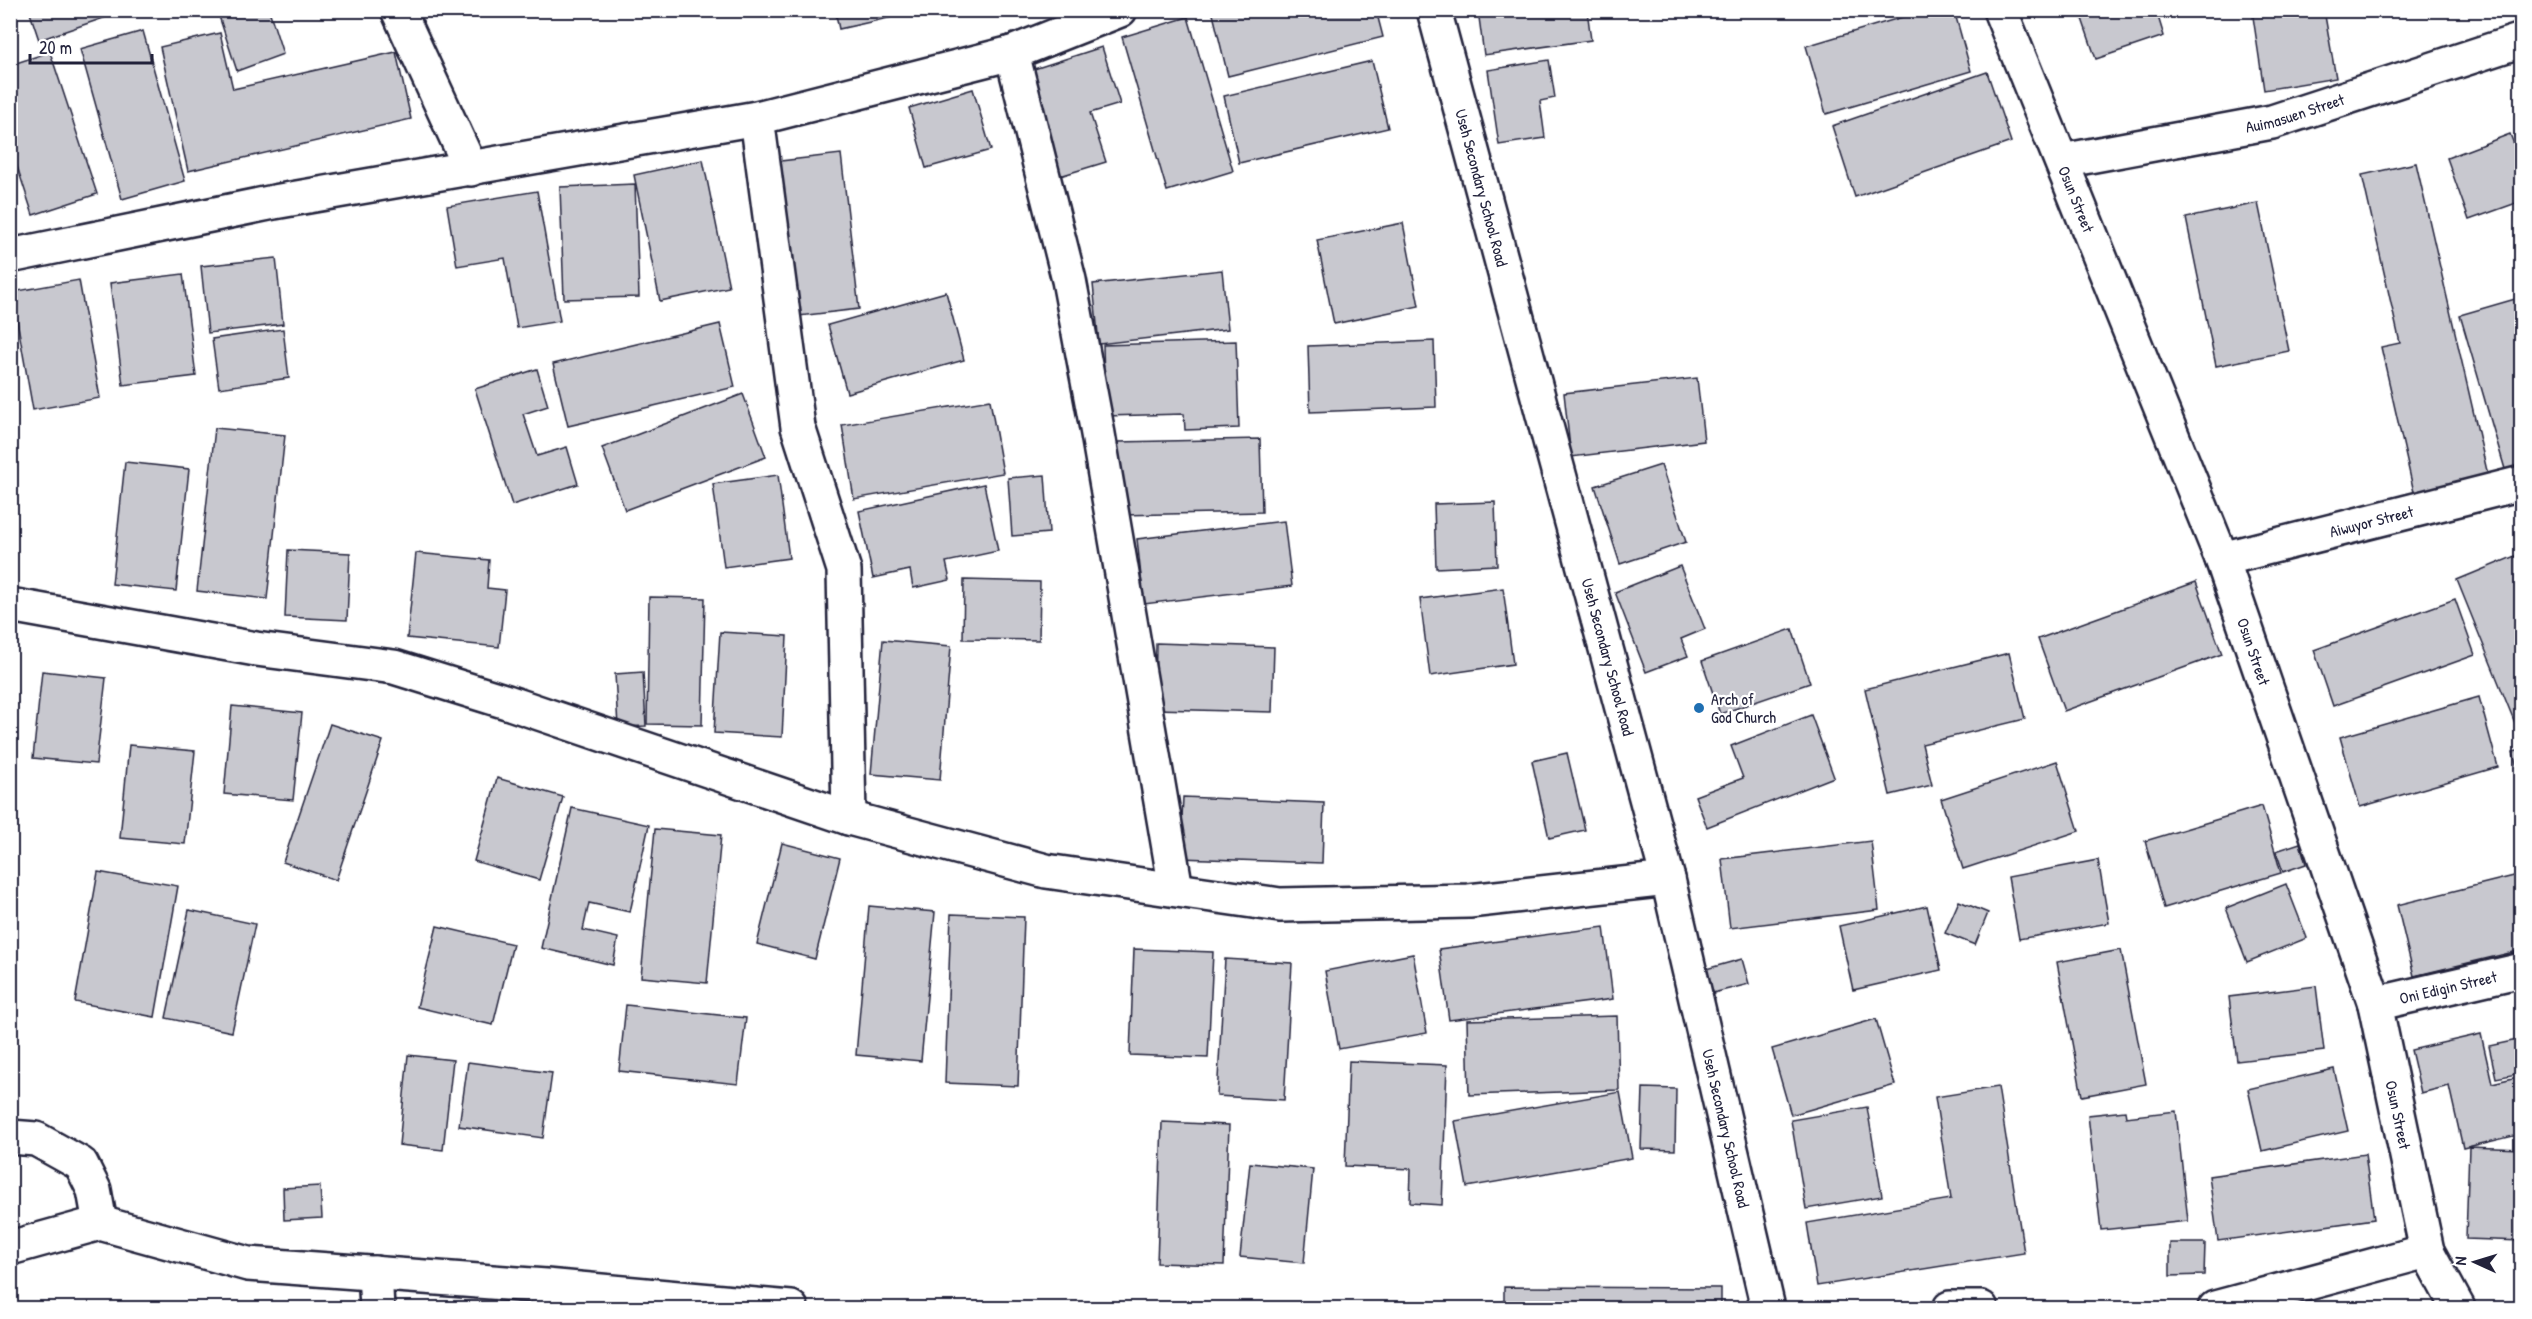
<svg xmlns="http://www.w3.org/2000/svg" width="2532" height="1319" font-family="'Patrick Hand',sans-serif">
  <style>
    .building { fill: #c8c8cf; stroke: #22223b; stroke-width: 1.5 }
    .lines { fill: none; stroke-linecap: round; stroke-linejoin: round }
    .street-casing { stroke: #22223b; stroke-width: 38 }
    .street { stroke: #fff; stroke-width: 33 }
    .poi-dot { fill: #1f6fb2; stroke: #fff; stroke-width: 2 }
    .labels { text-anchor: middle; dominant-baseline: central; stroke-width: 4.5; stroke-linejoin: round; paint-order: stroke }
    .street-label { font-size: 16px; fill: #22223b; stroke: #fff }
    .poi-label { font-size: 16px; fill: #22223b; stroke: #fff; text-anchor: start }
  </style>
  <rect width="100%" height="100%" fill="#fff"/>
  <filter id="ink" filterUnits="userSpaceOnUse"><feTurbulence type="fractalNoise" baseFrequency=".0167" numOctaves="2"/><feDisplacementMap in="SourceGraphic" scale="12" xChannelSelector="R" yChannelSelector="G"/><feConvolveMatrix kernelMatrix="1 2 1 2 8 2 1 2 1" color-interpolation-filters="sRGB"/></filter>
  <g filter="url(#ink)">
    <g class="building">
      <path d="M29,10H127L39,40Z"/>
      <path d="M217,10H269L283,54L237,71Z"/>
      <path d="M835,10H905L906,14L839,29Z"/>
      <path d="M1212,10H1376L1383,37L1228,76Z"/>
      <path d="M1478,10H1587L1591,40L1484,55Z"/>
      <path d="M1926,10H1954L1971,71L1826,114L1806,46Z"/>
      <path d="M2079,10H2156L2164,36L2096,59Z"/>
      <path d="M2252,10H2324L2336,78L2264,90Z"/>
      <path d="M1188,17L1233,171L1167,191L1122,37Z"/>
      <path d="M143,31L185,181L122,199L80,49Z"/>
      <path d="M220,33L233,89L396,52L411,119L188,171L160,47Z"/>
      <path d="M1102,47L1120,104L1090,113L1106,162L1060,176L1028,71Z"/>
      <path d="M50,52L97,194L33,215L10,145V65Z"/>
      <path d="M1549,60L1555,98L1540,101L1545,138L1499,145L1488,70Z"/>
      <path d="M1372,61L1388,128L1239,163L1224,96Z"/>
      <path d="M1987,72L2011,142L1855,197L1832,126Z"/>
      <path d="M973,89L991,150L926,168L909,108Z"/>
      <path d="M2510,134L2522,165V201L2469,220L2447,158Z"/>
      <path d="M841,154L859,309L790,317L772,162Z"/>
      <path d="M703,160L729,287L660,301L634,175Z"/>
      <path d="M2416,163L2490,484L2416,501L2381,347L2400,343L2362,175Z"/>
      <path d="M635,184L639,297L564,299L560,187Z"/>
      <path d="M537,191L560,321L517,328L505,258L457,266L447,206Z"/>
      <path d="M2258,203L2289,351L2216,366L2186,218Z"/>
      <path d="M1403,223L1419,306L1334,324L1317,240Z"/>
      <path d="M276,258L283,324L208,333L201,266Z"/>
      <path d="M1222,270L1228,329L1099,344L1093,284Z"/>
      <path d="M183,274L196,376L123,385L110,283Z"/>
      <path d="M79,280L100,398L33,410L12,292Z"/>
      <path d="M946,292L964,360L847,393L828,325Z"/>
      <path d="M2522,297V472L2507,476L2460,315Z"/>
      <path d="M720,324L735,387L568,426L553,364Z"/>
      <path d="M283,329L289,378L219,388L212,339Z"/>
      <path d="M1236,341L1239,428L1185,430L1184,414L1105,416L1103,345Z"/>
      <path d="M1434,341L1436,407L1310,412L1308,346Z"/>
      <path d="M537,369L548,406L523,414L537,456L567,447L578,484L512,505L475,389Z"/>
      <path d="M1697,378L1704,441L1571,457L1564,393Z"/>
      <path d="M743,394L766,457L625,510L602,448Z"/>
      <path d="M990,400L1003,473L854,499L842,425Z"/>
      <path d="M215,428L285,435L267,599L197,591Z"/>
      <path d="M1260,439L1262,512L1120,515L1118,442Z"/>
      <path d="M125,462L189,469L176,591L112,584Z"/>
      <path d="M1661,465L1686,542L1620,564L1595,486Z"/>
      <path d="M778,475L789,558L724,567L713,484Z"/>
      <path d="M1045,475L1049,533L1012,536L1008,478Z"/>
      <path d="M984,484L998,551L946,562L950,580L913,588L910,570L873,578L859,511Z"/>
      <path d="M1495,502L1497,565L1436,568L1434,504Z"/>
      <path d="M1284,521L1292,586L1144,604L1137,539Z"/>
      <path d="M288,550L350,553L347,620L285,617Z"/>
      <path d="M416,553L489,560L487,588L505,590L499,647L407,638Z"/>
      <path d="M2522,553V727L2517,728L2457,580Z"/>
      <path d="M1680,566L1705,629L1681,639L1688,656L1646,672L1615,592Z"/>
      <path d="M964,580L1040,582L1039,640L963,639Z"/>
      <path d="M2196,582L2222,654L2064,711L2038,639Z"/>
      <path d="M1503,588L1513,664L1430,676L1420,599Z"/>
      <path d="M649,597L705,598L702,725L647,724Z"/>
      <path d="M2455,599L2475,655L2333,706L2314,650Z"/>
      <path d="M1792,629L1810,683L1720,714L1702,661Z"/>
      <path d="M720,632L787,636L782,737L714,733Z"/>
      <path d="M883,640L951,646L940,780L871,774Z"/>
      <path d="M1156,643L1274,647L1272,712L1155,709Z"/>
      <path d="M2009,653L2025,719L1922,744L1932,785L1890,795L1865,689Z"/>
      <path d="M42,671L106,678L96,764L33,758Z"/>
      <path d="M643,672L646,726L618,727L615,674Z"/>
      <path d="M2479,697L2498,767L2360,807L2340,737Z"/>
      <path d="M232,706L302,713L293,800L224,794Z"/>
      <path d="M1811,715L1834,777L1707,827L1695,796L1743,778L1731,746Z"/>
      <path d="M330,724L383,741L336,880L283,862Z"/>
      <path d="M129,745L195,751L185,844L120,838Z"/>
      <path d="M2522,750V787L2513,752Z"/>
      <path d="M1567,753L1585,830L1549,838L1532,761Z"/>
      <path d="M2057,761L2079,831L1963,869L1941,799Z"/>
      <path d="M497,778L563,797L539,880L474,861Z"/>
      <path d="M1183,797L1324,803L1322,863L1180,858Z"/>
      <path d="M2262,806L2281,873L2164,908L2145,841Z"/>
      <path d="M572,808L649,825L630,912L589,903L583,930L618,938L613,965L541,948Z"/>
      <path d="M655,829L721,835L707,983L641,977Z"/>
      <path d="M1871,841L1879,910L1730,928L1722,859Z"/>
      <path d="M782,843L840,858L815,959L757,944Z"/>
      <path d="M2300,843L2306,864L2283,872L2276,851Z"/>
      <path d="M2098,860L2109,923L2019,939L2008,877Z"/>
      <path d="M98,872L178,886L155,1017L75,1002Z"/>
      <path d="M2522,874V950L2414,976L2397,905Z"/>
      <path d="M2286,884L2307,938L2247,962L2226,908Z"/>
      <path d="M1959,901L1988,913L1975,945L1945,933Z"/>
      <path d="M869,906L935,912L921,1061L856,1055Z"/>
      <path d="M1927,906L1941,970L1853,990L1839,926Z"/>
      <path d="M189,910L255,924L232,1032L166,1018Z"/>
      <path d="M951,914L1024,917L1018,1086L945,1083Z"/>
      <path d="M437,926L513,944L493,1025L417,1007Z"/>
      <path d="M1604,927L1613,999L1449,1020L1439,949Z"/>
      <path d="M1134,949L1213,952L1208,1058L1130,1055Z"/>
      <path d="M2121,950L2146,1084L2082,1096L2057,962Z"/>
      <path d="M1413,954L1427,1033L1339,1049L1325,971Z"/>
      <path d="M1225,959L1292,963L1284,1100L1217,1096Z"/>
      <path d="M1742,959L1749,984L1713,993L1706,969Z"/>
      <path d="M2316,986L2324,1051L2237,1061L2229,997Z"/>
      <path d="M626,1005L746,1018L738,1084L619,1071Z"/>
      <path d="M1617,1016L1619,1090L1469,1095L1467,1020Z"/>
      <path d="M1876,1019L1895,1085L1791,1115L1772,1049Z"/>
      <path d="M2481,1034L2492,1083L2522,1076V1134L2463,1148L2449,1086L2421,1093L2411,1050Z"/>
      <path d="M2522,1039V1073L2496,1078L2489,1046Z"/>
      <path d="M408,1055L453,1060L443,1150L399,1145Z"/>
      <path d="M1349,1061L1447,1065L1442,1205L1410,1203L1411,1169L1345,1166Z"/>
      <path d="M468,1062L552,1073L543,1138L459,1126Z"/>
      <path d="M2334,1069L2348,1131L2262,1151L2248,1089Z"/>
      <path d="M1998,1087L2024,1253L1817,1286L1807,1223L1951,1199L1935,1097Z"/>
      <path d="M1643,1088L1676,1089L1675,1150L1641,1149Z"/>
      <path d="M1620,1092L1632,1158L1467,1187L1455,1121Z"/>
      <path d="M1867,1107L1882,1196L1806,1209L1791,1120Z"/>
      <path d="M2125,1111L2126,1117L2176,1111L2188,1221L2101,1230L2088,1115Z"/>
      <path d="M1162,1122L1229,1125L1224,1265L1157,1263Z"/>
      <path d="M2469,1147L2522,1149V1241L2466,1239Z"/>
      <path d="M2365,1154L2374,1219L2218,1241L2209,1176Z"/>
      <path d="M1250,1163L1313,1169L1304,1263L1240,1257Z"/>
      <path d="M320,1186L322,1218L284,1220L283,1188Z"/>
      <path d="M2170,1243H2205L2204,1275L2170,1276Z"/>
      <path d="M1504,1287L1721,1288V1308H1504Z"/>
    </g>
    <g class="lines">
      <g class="street-casing">
        <g id="street">
          <path d="M398,10L471,169"/>
          <path id="s1" d="M1434,10L1668,879L1768,1308"/>
          <path id="s2" d="M2000,10L2222,559L2375,1004L2427,1251L2458,1308"/>
          <path d="M1012,53L1069,280L1098,434L1176,889"/>
          <path d="M757,118L798,427L844,570L849,818"/>
          <path id="s3" d="M2062,161L2272,122L2522,40"/>
          <path d="M10,256L274,202L757,118L1012,53L1120,10"/>
          <path id="s4" d="M2222,559L2522,483"/>
          <path d="M10,605L256,649L394,667L507,702L849,818L1046,871L1280,905L1469,901L1668,879"/>
          <path id="s5" d="M2375,1004L2522,970"/>
          <path d="M10,1137L36,1139L81,1164L94,1190L100,1223"/>
          <path d="M10,1248L100,1223L248,1264L546,1286L791,1308"/>
          <path d="M375,1273L377,1308"/>
          <path d="M1950,1308H1981"/>
          <path d="M2215,1308L2427,1251"/>
        </g>
      </g>
      <use href="#street" class="street"/>
    </g>
  </g>
  <circle class="poi-dot" cx="1699" cy="708" r="6"/>
  <g class="labels">
    <g class="street-label">
      <text stroke="none"><textPath href="#s3" startOffset="238">Auimasuen Street</textPath></text>
      <text stroke="none"><textPath href="#s1" startOffset="184">Useh Secondary School Road</textPath></text>
      <text stroke="none"><textPath href="#s2" startOffset="204">Osun Street</textPath></text>
      <text stroke="none"><textPath href="#s4" startOffset="154">Aiwuyor Street</textPath></text>
      <text stroke="none"><textPath href="#s2" startOffset="690">Osun Street</textPath></text>
      <text stroke="none"><textPath href="#s1" startOffset="670">Useh Secondary School Road</textPath></text>
      <text stroke="none"><textPath href="#s5" startOffset="75">Oni Edigin Street</textPath></text>
      <text stroke="none"><textPath href="#s2" startOffset="1176">Osun Street</textPath></text>
      <text stroke="none"><textPath href="#s1" startOffset="1156">Useh Secondary School Road</textPath></text>
    </g>
    <g class="poi-label">
      <text x="1711" y="699">Arch of<tspan x="1711" dy="18">God Church</tspan></text>
    </g>
  </g>
  <rect width="2532" height="1319" fill="none" stroke="#fff" stroke-width="36"/>
  <rect x="18" y="18" width="2496" height="1283" fill="none" stroke="#22223b" stroke-width="2" filter="url(#ink)"/>
  <g transform="translate(2475 1262) rotate(274)" stroke="#ffffff" stroke-width="4.5" paint-order="stroke">
  <path d="M0-4.5L10 22L0 15L-10 22Z" fill="#22223b"/>
  <text y="-9" font-size="16" font-weight="bold" text-anchor="middle" fill="#22223b">N</text>
  </g>
  <path d="M30 54v9h122v-9" fill="none" stroke="#22223b" stroke-width="3"/>
  <text x="39" y="54" font-size="18" fill="#22223b" stroke="#ffffff" stroke-width="4.5" paint-order="stroke">20 m</text>
</svg>
